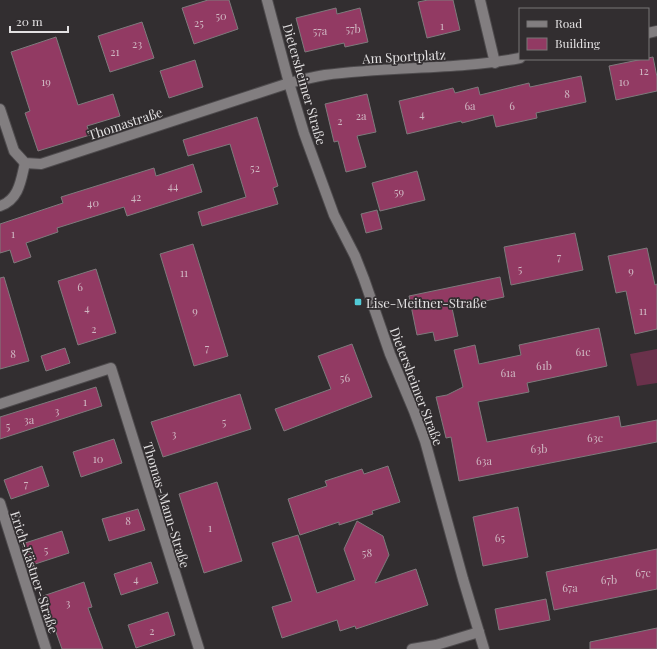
<svg xmlns="http://www.w3.org/2000/svg" width="657" height="649" font-family="'Playfair Display',serif">
  <style>
    .green { fill: #6a314b }
    .building { fill: #923a63; stroke: #7e7a7c }
    .lines { fill: none; stroke-linecap: round; stroke-linejoin: round }
    .street-casing { stroke: #4e4b4d; stroke-width: 12 }
    .street { stroke: #827e80; stroke-width: 10 }
    .poi-dot { fill: #52cbd7; stroke: #322e30; stroke-width: 1.5 }
    .labels { text-anchor: middle; dominant-baseline: central; stroke-width: 3.5; stroke-linejoin: round; paint-order: stroke }
    .number-label { font-size: 11px; fill: #cfb7c2 }
    .street-label { font-size: 13px; fill: #e3e1e2; stroke: #322e30 }
    .poi-label { font-size: 13px; fill: #e3e1e2; stroke: #322e30; text-anchor: start }
  </style>
  <rect width="100%" height="100%" fill="#322e30"/>
  <path class="green" d="M657,349V383L637,386L630,354Z"/>
  <g class="building">
    <path d="M208,0H229L238,29L194,44L182,8Z"/>
    <path d="M428,0H453L460,30L427,38L418,2Z"/>
    <path d="M336,8L337,14L360,8L368,42L345,47L344,43L305,52L296,18Z"/>
    <path d="M142,22L154,58L110,72L98,36Z"/>
    <path d="M56,37L78,105L113,94L120,116L87,126L90,135L38,151L25,113L30,111L11,52Z"/>
    <path d="M653,57L657,77V91L616,100L609,66Z"/>
    <path d="M195,60L203,87L169,98L160,71Z"/>
    <path d="M581,76L586,102L536,113L537,118L496,127L493,115L462,123L461,121L407,134L399,101L453,88L455,93L478,87L480,95L529,83L530,87Z"/>
    <path d="M367,94L376,132L357,136L366,167L346,172L338,141L334,142L325,104Z"/>
    <path d="M257,117L278,186L273,188L278,204L202,226L198,212L246,197L230,144L188,156L183,140Z"/>
    <path d="M193,164L202,192L127,216L124,207L57,228L58,232L26,243L31,257L14,263L10,250L0,253V224L63,203L61,197L154,168L156,176Z"/>
    <path d="M417,171L425,200L380,211L372,183Z"/>
    <path d="M377,210L382,229L366,233L361,214Z"/>
    <path d="M575,233L583,270L511,285L504,247Z"/>
    <path d="M193,244L228,356L194,366L160,254Z"/>
    <path d="M647,248L655,285L657,284V329L635,334L626,291L616,293L608,256Z"/>
    <path d="M96,269L116,333L78,345L58,281Z"/>
    <path d="M4,277L29,361L0,369V278Z"/>
    <path d="M500,277L504,297L452,308L458,336L435,341L433,332L417,335L409,296Z"/>
    <path d="M599,328L607,366L527,383L529,392L478,402L487,442L619,416L621,427L657,420V442L459,481L451,437L446,438L436,397L447,395L463,387L454,350L475,345L479,364L521,355L519,345Z"/>
    <path d="M352,344L372,397L284,431L275,409L331,389L318,356Z"/>
    <path d="M65,348L70,363L46,371L41,356Z"/>
    <path d="M96,387L102,406L0,439V417Z"/>
    <path d="M240,394L251,429L163,457L151,422Z"/>
    <path d="M114,439L122,463L81,477L73,452Z"/>
    <path d="M42,466L49,486L11,499L4,480Z"/>
    <path d="M388,466L400,502L372,511L373,514L339,525V522L300,535L288,499L327,486L325,481L362,469L364,474Z"/>
    <path d="M217,482L242,561L204,573L179,494Z"/>
    <path d="M518,507L528,557L483,566L473,517Z"/>
    <path d="M138,509L145,530L109,541L102,519Z"/>
    <path d="M357,521L383,536L389,555L375,583L416,569L428,605L356,629L355,626L340,631L337,620L282,638L272,607L292,601L272,543L298,535L317,593L355,580L344,549Z"/>
    <path d="M62,531L69,553L29,566L22,544Z"/>
    <path d="M657,549V589L554,610L546,572Z"/>
    <path d="M151,562L158,583L121,595L114,574Z"/>
    <path d="M84,582L92,607L88,608L103,649H62L43,596Z"/>
    <path d="M546,599L550,620L499,630L495,609Z"/>
    <path d="M168,612L175,635L136,648L128,625Z"/>
    <path d="M657,628V649H590V642Z"/>
  </g>
  <g class="lines">
    <g class="street-casing">
      <g id="street">
        <path d="M267,0L289,83L304,133L334,215L355,256L364,279L390,354L414,411L425,441L463,579L484,649"/>
        <path d="M480,0L495,63"/>
        <path d="M648,33L657,31"/>
        <path d="M0,109L14,151L25,163L41,164L289,83C301,80 313,77 325,75C390,66 456,70 520,58"/>
        <path d="M0,206C19,200 21,180 25,163"/>
        <path d="M0,404L111,368L199,649"/>
        <path d="M0,503L46,649"/>
        <path d="M412,649L436,645L479,632"/>
      </g>
    </g>
    <use href="#street" class="street"/>
  </g>
  <rect class="poi-dot" x="354" y="298" width="8" height="8" rx="2"/>
  <g class="labels">
    <g class="number-label">
      <text x="221" y="15">50</text>
      <text x="199" y="22">25</text>
      <text x="442" y="25">1</text>
      <text x="353" y="28">57b</text>
      <text x="320" y="30">57a</text>
      <text x="137" y="43">23</text>
      <text x="115" y="51">21</text>
      <text x="644" y="70">12</text>
      <text x="46" y="81">19</text>
      <text x="624" y="81">10</text>
      <text x="567" y="93">8</text>
      <text x="470" y="105">6a</text>
      <text x="512" y="105">6</text>
      <text x="422" y="113">4</text>
      <text x="361" y="115">2a</text>
      <text x="340" y="120">2</text>
      <text x="255" y="167">52</text>
      <text x="173" y="185">44</text>
      <text x="399" y="191">59</text>
      <text x="136" y="196">42</text>
      <text x="93" y="202">40</text>
      <text x="13" y="233">1</text>
      <text x="559" y="256">7</text>
      <text x="520" y="268">5</text>
      <text x="631" y="270">9</text>
      <text x="184" y="272">11</text>
      <text x="80" y="286">6</text>
      <text x="87" y="307">4</text>
      <text x="195" y="310">9</text>
      <text x="643" y="310">11</text>
      <text x="94" y="328">2</text>
      <text x="207" y="347">7</text>
      <text x="583" y="351">61c</text>
      <text x="13" y="353">8</text>
      <text x="544" y="365">61b</text>
      <text x="508" y="372">61a</text>
      <text x="345" y="377">56</text>
      <text x="85" y="401">1</text>
      <text x="57" y="410">3</text>
      <text x="29" y="419">3a</text>
      <text x="224" y="421">5</text>
      <text x="8" y="425">5</text>
      <text x="174" y="433">3</text>
      <text x="595" y="437">63c</text>
      <text x="539" y="448">63b</text>
      <text x="98" y="458">10</text>
      <text x="484" y="460">63a</text>
      <text x="26" y="483">7</text>
      <text x="128" y="520">8</text>
      <text x="210" y="527">1</text>
      <text x="500" y="537">65</text>
      <text x="46" y="549">5</text>
      <text x="367" y="552">58</text>
      <text x="643" y="572">67c</text>
      <text x="136" y="578">4</text>
      <text x="609" y="579">67b</text>
      <text x="570" y="587">67a</text>
      <text x="68" y="602">3</text>
      <text x="152" y="630">2</text>
    </g>
    <g class="street-label">
      <text transform="translate(404 56) rotate(-3)">Am Sportplatz</text>
      <text transform="translate(305 84) rotate(74)">Dietersheimer Straße</text>
      <text transform="translate(125 123) rotate(-18)">Thomastraße</text>
      <text transform="translate(417 386) rotate(69)">Dietersheimer Straße</text>
      <text transform="translate(167 505) rotate(73)">Thomas-Mann-Straße</text>
      <text transform="translate(35 572) rotate(72)">Erich-Kästner-Straße</text>
    </g>
    <g class="poi-label">
      <text x="366" y="302">Lise-Meitner-Straße</text>
    </g>
  </g>
  <rect x="519" y="8" width="130" height="52" fill="#322e30" stroke="#797677"/>
  <rect x="527" y="21" width="20" height="6" fill="#827e80" stroke="#797677"/>
  <text x="555" y="28" font-size="12" fill="#e3e1e2">Road</text>
  <rect x="527" y="38" width="20" height="12" fill="#923a63" stroke="#797677"/>
  <text x="555" y="48" font-size="12" fill="#e3e1e2">Building</text>
  <path d="M10 26v6h58v-6" fill="none" stroke="#e3e1e2" stroke-width="2"/>
  <text x="16" y="26" font-size="12" fill="#e3e1e2" stroke="#322e30" stroke-width="3" paint-order="stroke">20 m</text>
</svg>
